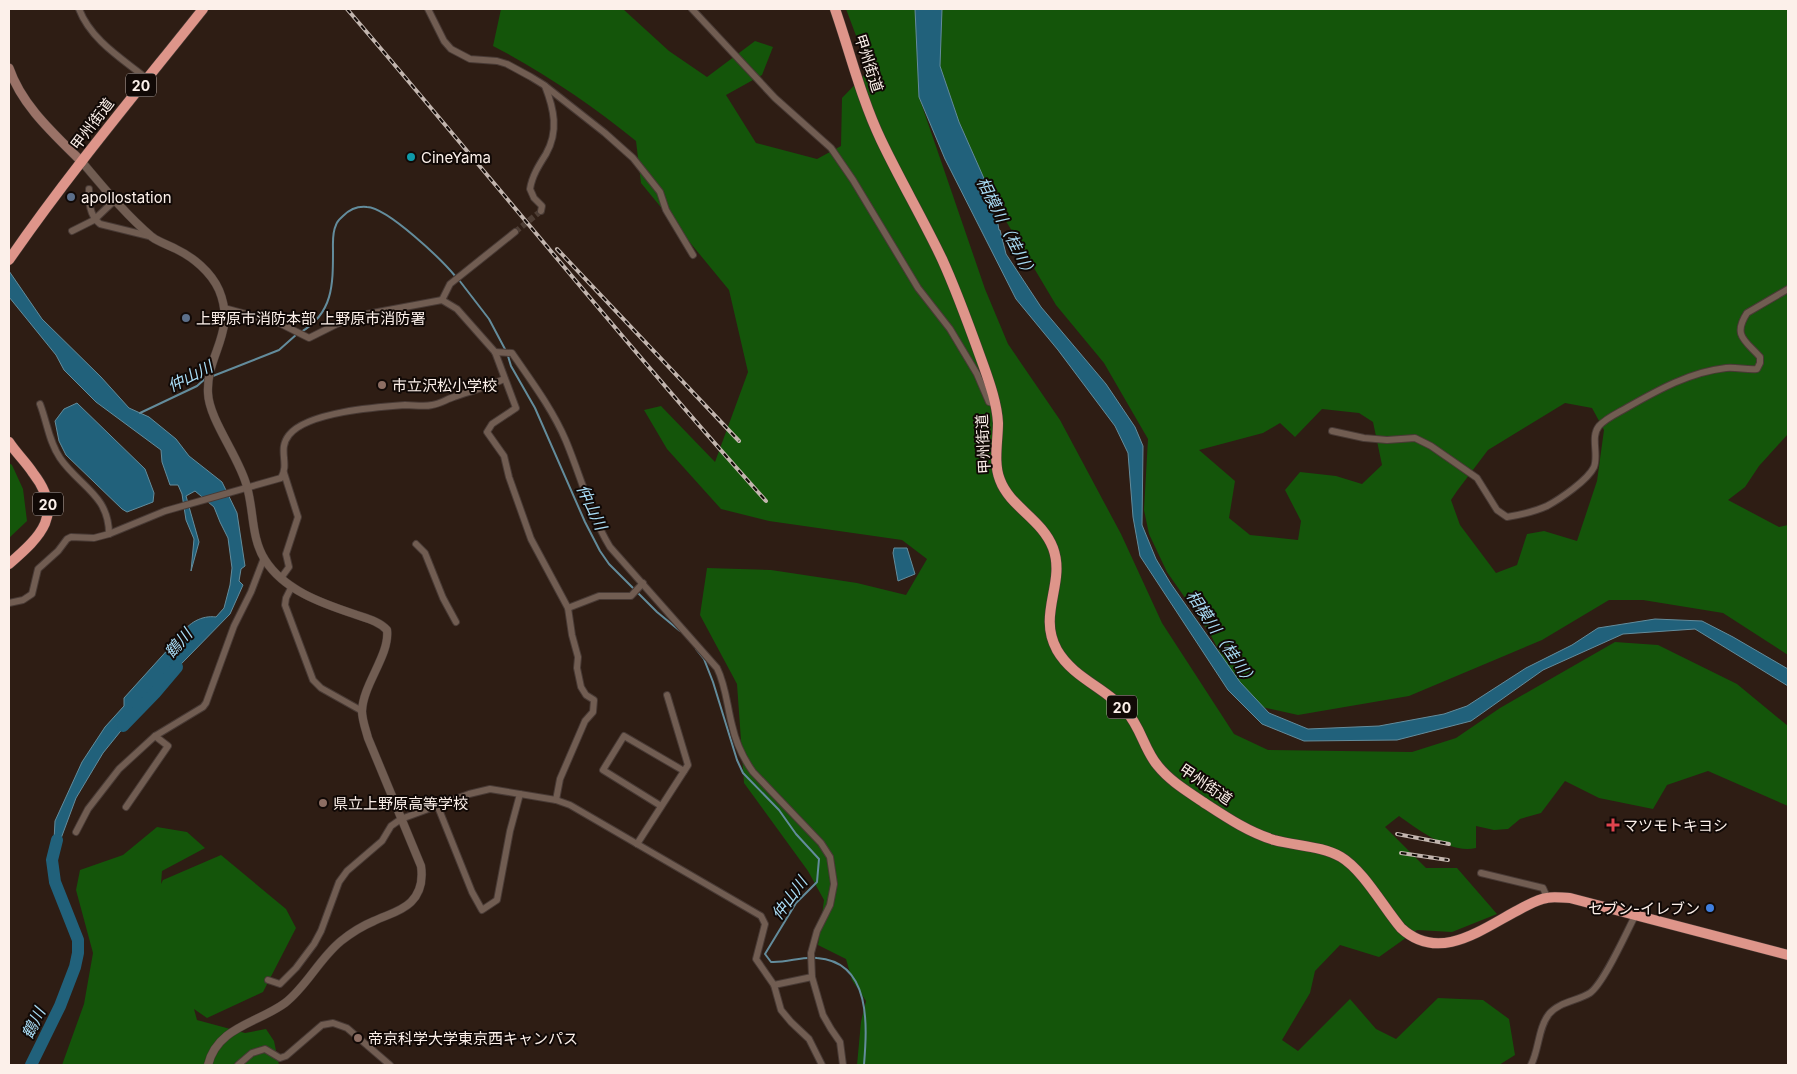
<svg xmlns="http://www.w3.org/2000/svg" width="1797" height="1074" font-family="Inter,'Noto Sans JP',sans-serif">
  <style>
    .green { fill: #14550a; fill-rule: evenodd }
    .water { fill: #21617b; stroke: #638c9c }
    .lines { fill: none; stroke-linecap: round; stroke-linejoin: round }
    .stream { stroke: #638c9c; stroke-width: 2 }
    .river { stroke: #21617b; stroke-width: 12 }
    .minor-tunnel { stroke: #4d3d34; stroke-width: 6; stroke-dasharray: 6 3; stroke-linecap: butt }
    .minor-casing { stroke: #483a35; stroke-width: 8 }
    .tertiary-casing { stroke: #483a35; stroke-width: 9 }
    .secondary-casing { stroke: #483a35; stroke-width: 10 }
    .trunk-casing { stroke: #483a35; stroke-width: 11 }
    .minor { stroke: #715d52; stroke-width: 6 }
    .tertiary { stroke: #715d52; stroke-width: 8 }
    .secondary { stroke: #9a7267; stroke-width: 9 }
    .trunk { stroke: #de958a; stroke-width: 10 }
    .rail-casing { stroke: #c2b5ae; stroke-width: 4 }
    .rail { stroke: #110906; stroke-width: 2; stroke-dasharray: 5.5; stroke-linecap: butt }
    .culture-dot { fill: #0f9aa8; stroke: #110906; stroke-width: 2 }
    .service-dot { fill: #5c6f8a; stroke: #110906; stroke-width: 2 }
    .education-dot { fill: #8d6e63; stroke: #110906; stroke-width: 2 }
    .health-dot { fill: #e0444e; stroke: #110906; stroke-width: 2 }
    .shop-dot { fill: #3f7fe0; stroke: #110906; stroke-width: 2 }
    .labels { text-anchor: middle; dominant-baseline: central; stroke-width: 4; stroke-linejoin: round; paint-order: stroke }
    .shield { fill: #110906; stroke: #b6aba6; stroke-width: 1 }
    .shield-label { font-size: 14px; font-weight: bold; fill: #fcf0ea }
    .street-label { font-size: 15px; fill: #fcf0ea; stroke: #110906 }
    .poi-label { font-size: 15px; fill: #fcf0ea; stroke: #110906; text-anchor: start }
    .water-label { font-size: 16px; font-style: italic; fill: #a8dbf4; stroke: #110906 }
  </style>
  <rect width="100%" height="100%" fill="#2e1d14"/>
  <g class="green">
    <path d="M501,9H623L669,51L707,77L755,41L773,47L762,75L726,95L756,143L817,159L841,146L842,98L869,70L846,9H915L919,97L985,289L1008,344L1060,420L1121,534L1162,623L1234,734L1268,750L1412,752L1456,738L1500,708L1615,642L1658,645L1737,684L1788,726V806L1708,771L1667,785L1653,809L1599,798L1565,781L1541,813L1520,819L1508,829L1494,830L1476,826V848C1450,854 1419,830 1399,816L1385,827L1426,868H1457L1497,914L1452,932L1417,930L1379,957L1340,945L1315,971L1310,993L1282,1040L1298,1051L1350,999L1376,1029L1396,1039L1438,998L1483,1000L1509,1019L1515,1055L1499,1065H857L861,1022L866,1001L852,980L846,959L818,945L824,900L808,871L744,783L737,684L700,615L707,568L771,570L857,583L906,595L927,559L902,540L769,521L721,509L667,449L644,410L661,406L715,462L748,372L729,290L641,183L636,141C593,106 542,71 493,46Z"/>
    <path d="M942,9H1788V434L1759,466L1745,487L1728,500L1779,527L1788,525V655L1723,613L1643,600H1609L1542,640L1409,696L1298,715L1262,707L1237,684L1209,632L1167,572L1149,534L1144,510L1148,439L1104,363L1056,305L994,201L959,122L940,66ZM1565,403L1592,408L1604,430L1597,481L1577,541L1544,531L1527,534L1517,565L1496,573L1460,525L1451,500L1457,491L1488,450ZM1322,409L1359,413L1373,422L1382,465L1362,484L1336,476L1300,472L1285,490L1301,521L1298,540L1250,535L1229,518L1235,481L1199,450L1263,433L1280,423L1295,437Z"/>
    <path d="M9,463L12,465L23,489L27,521L9,538Z"/>
    <path d="M157,827L187,832L205,848L162,871L161,884L163,880L221,855L286,909L296,928L263,992L207,1018L194,1009L197,1020L245,1033L266,1029L274,1041L279,1065H62L84,1004L93,953L76,890L80,870L123,855Z"/>
  </g>
  <g class="water">
    <path d="M915,9H942L940,66L959,122L994,201L999,230H1000L1006,254L1041,307L1106,384L1135,427L1143,446L1142,525L1156,559L1171,584L1240,682L1269,713L1308,729L1379,726L1444,714L1467,706L1526,668L1572,645L1598,628L1655,619L1702,621L1733,637L1788,669V686L1695,629L1623,634L1543,670L1471,721L1397,740L1304,741L1262,724L1228,690L1140,556L1133,517L1128,453L1115,426L1058,350L1016,299L945,159L919,97Z"/>
    <path d="M9,271L42,319L101,377L129,408L149,417L176,439L189,456L222,482L237,513L245,566L241,569L239,581L243,585L230,614L145,701L103,753L76,798L53,860L55,821L82,762L105,727L124,706V698L181,635C188,623 202,615 216,617L224,608L230,585L232,568L228,538L220,522L214,507L195,491L186,496L199,542L191,571L194,539L186,520L182,494L178,485H170L162,462L161,450L96,402L64,370L56,355L9,297Z"/>
    <path d="M77,403L145,469L154,493L153,502L127,512L122,509L66,455L59,441L55,421L64,409Z"/>
    <path d="M894,548H907L915,574L898,581L893,553Z"/>
  </g>
  <g class="lines">
    <g class="stream">
      <path d="M459,280L489,319L506,351"/>
      <path d="M301,332C333,313 333,285 333,251C333,243 332,233 336,225C337,221 340,219 343,216C349,210 358,206 367,207C388,208 442,260 456,277"/>
      <path d="M508,356L511,366L535,408L585,522L600,551L609,564L634,589"/>
      <path d="M213,376L279,350L297,334"/>
      <path d="M140,413L197,386L206,378"/>
      <path d="M637,592L657,612L680,631"/>
      <path d="M696,649L704,659L713,682L737,760L743,773L779,810L796,834L819,859L817,882L796,903L765,954L771,962C787,963 802,956 817,958C872,962 867,1027 864,1065"/>
    </g>
    <g class="river">
      <path d="M123,726L155,693L177,667"/>
      <path d="M31,1065L60,1006L75,967L78,953V940L55,882L52,860L57,840"/>
    </g>
    <path class="minor-tunnel" d="M515,232L541,211"/>
    <g class="minor-casing">
      <g id="minor">
        <path d="M79,9C91,40 121,58 146,78"/>
        <path d="M428,9L444,41L451,49L470,59L497,61L507,64L531,77L544,85L605,133L633,158L660,192L666,210L693,255"/>
        <path d="M692,9L775,98L831,148L853,180L918,288L950,329L977,374L989,402L996,404"/>
        <path d="M89,189C89,202 89,215 100,224L153,237"/>
        <path d="M541,211L542,206L534,198L530,189C532,176 539,165 546,154C559,131 554,109 545,86"/>
        <path d="M72,231L94,220L115,200"/>
        <path d="M442,300L450,284L515,232"/>
        <path d="M224,308L279,323L309,338L351,317L442,300L457,309L495,352L516,408L492,424L487,432L504,456L509,477L531,539L568,608L572,635L578,657L577,668L581,687L586,695L594,700L593,712L585,721L560,779L556,800"/>
        <path d="M495,352L512,353C532,382 553,410 566,441C581,477 590,514 610,547L717,668C726,686 727,706 732,725C736,743 743,758 753,772L821,843L830,857L834,884L830,905L817,931L811,953L812,977L823,1015L831,1029L840,1042L843,1065"/>
        <path d="M40,404C47,422 49,442 60,458C79,486 109,495 109,534"/>
        <path d="M1332,431L1364,438L1387,440L1415,438L1431,446L1477,478L1497,510L1507,517C1519,515 1536,511 1547,506C1560,499 1588,480 1594,467C1599,454 1590,437 1599,426C1606,418 1618,413 1628,407C1658,390 1690,372 1726,368C1736,367 1747,370 1757,369L1760,363V357C1746,341 1732,336 1747,313L1788,289"/>
        <path d="M416,544L425,553L443,598L456,622"/>
        <path d="M281,578L289,567L286,554L298,517L284,473"/>
        <path d="M292,586L286,598L285,605L313,680L321,688L362,711"/>
        <path d="M9,603L23,600L32,594L38,569L58,551L67,539L71,537L94,538L109,534L165,511L281,478C290,463 277,450 289,435C307,412 377,407 405,405C414,405 424,407 432,405C440,404 447,399 454,397C471,391 488,387 504,379"/>
        <path d="M568,608L599,596H631L643,583"/>
        <path d="M661,806L603,770L624,736L684,771"/>
        <path d="M126,807L168,746L155,736"/>
        <path d="M438,807L472,892L482,910L497,900L510,831L520,794"/>
        <path d="M76,832L88,809L119,769L155,736L203,707L206,703L234,626L251,592L264,558"/>
        <path d="M637,844L688,765L667,695"/>
        <path d="M1481,873L1543,888L1547,897"/>
        <path d="M268,980L280,984L296,968L314,944L321,931L339,882L347,871L382,841L391,826L401,819L469,794L490,789L556,800L570,805L761,916L765,924L756,959L774,985L781,1010L791,1022L809,1039L822,1065"/>
        <path d="M774,985L812,977"/>
        <path d="M238,1065L252,1053L265,1049L280,1058L286,1056L322,1025L333,1023L347,1028L390,1065"/>
        <path d="M1531,1065C1539,1050 1538,1028 1549,1014C1559,1002 1577,1001 1590,993C1604,983 1626,933 1635,916"/>
      </g>
    </g>
    <g class="tertiary-casing">
      <path id="tertiary" d="M82,162C104,188 126,215 152,237C159,242 168,245 176,249C193,257 211,272 219,290C237,333 206,354 208,393C209,420 240,458 247,487C254,511 251,538 265,560C284,590 321,603 354,614C365,618 379,621 387,630C390,655 363,684 362,711C362,720 366,730 368,738L421,866C423,880 421,892 411,902C401,912 386,915 374,921C362,926 351,933 341,941C319,959 307,986 285,1003C258,1023 217,1027 208,1065"/>
    </g>
    <g class="secondary-casing">
      <path id="secondary" d="M9,68C22,106 54,134 82,162"/>
    </g>
    <g class="trunk-casing">
      <g id="trunk">
        <path d="M835,9C850,52 861,98 881,140C900,180 923,219 942,259C958,294 971,331 984,367C990,384 997,404 998,423C998,441 993,463 1000,480C1010,507 1042,519 1053,548C1066,583 1037,614 1057,650C1073,678 1106,688 1126,711C1141,727 1144,750 1158,766C1170,781 1187,791 1203,802C1226,817 1248,832 1274,840C1296,846 1322,846 1341,857C1363,870 1384,908 1401,928C1440,964 1483,928 1522,908C1530,904 1538,899 1547,898C1554,896 1562,898 1570,898L1788,955"/>
        <path d="M9,260C69,173 137,92 203,9"/>
        <path d="M9,442C16,453 26,462 33,473C65,514 41,536 9,564"/>
      </g>
    </g>
    <use href="#minor" class="minor"/>
    <use href="#tertiary" class="tertiary"/>
    <use href="#secondary" class="secondary"/>
    <use href="#trunk" class="trunk"/>
    <g class="rail-casing">
      <g id="rail">
        <path d="M347,9C487,172 622,341 766,501"/>
        <path d="M557,249L739,441"/>
        <path d="M1397,834L1449,844"/>
        <path d="M1401,853L1448,860"/>
      </g>
    </g>
    <use href="#rail" class="rail"/>
  </g>
  <circle class="culture-dot" cx="411" cy="157" r="5"/>
  <g class="service-dot">
    <circle cx="71" cy="197" r="5"/>
    <circle cx="186" cy="318" r="5"/>
  </g>
  <g class="education-dot">
    <circle cx="382" cy="385" r="5"/>
    <circle cx="323" cy="803" r="5"/>
    <circle cx="358" cy="1038" r="5"/>
  </g>
  <path class="health-dot" d="M1610.5 817.5h5v5h5v5h-5v5h-5v-5h-5v-5h5z"/>
  <circle class="shop-dot" cx="1710" cy="908" r="5"/>
  <g class="labels">
    <g class="shield">
      <rect x="126" y="73.5" width="30" height="23" rx="4"/>
      <rect x="33" y="492.5" width="30" height="23" rx="4"/>
      <rect x="1107" y="695.5" width="30" height="23" rx="4"/>
    </g>
    <g class="shield-label">
      <text x="141" y="85">20</text>
      <text x="48" y="504">20</text>
      <text x="1122" y="707">20</text>
    </g>
    <g class="street-label">
      <text transform="translate(869 63) rotate(72)">甲州街道</text>
      <text transform="translate(92 124) rotate(-53)">甲州街道</text>
      <text transform="translate(983 444) rotate(-93)">甲州街道</text>
      <text transform="translate(1206 784) rotate(34)">甲州街道</text>
    </g>
    <g class="poi-label">
      <text x="421" y="157">CineYama</text>
      <text x="81" y="197">apollostation</text>
      <text x="196" y="318">上野原市消防本部 上野原市消防署</text>
      <text x="392" y="385">市立沢松小学校</text>
      <text x="333" y="803">県立上野原高等学校</text>
      <text x="1623" y="825">マツモトキヨシ</text>
      <text x="1700" y="908" text-anchor="end">セブン-イレブン</text>
      <text x="368" y="1038">帝京科学大学東京西キャンパス</text>
    </g>
    <g class="water-label">
      <text transform="translate(1007 228) rotate(63)">相模川（桂川）</text>
      <text transform="translate(190 376) rotate(-27)">仲山川</text>
      <text transform="translate(592 507) rotate(65)">仲山川</text>
      <text transform="translate(1222 638) rotate(56)">相模川（桂川）</text>
      <text transform="translate(178 643) rotate(-49)">鶴川</text>
      <text transform="translate(789 898) rotate(-54)">仲山川</text>
      <text transform="translate(33 1023) rotate(-64)">鶴川</text>
    </g>
  </g>
  <rect width="1797" height="1074" fill="none" stroke="#fcf0ea" stroke-width="20"/>
</svg>
